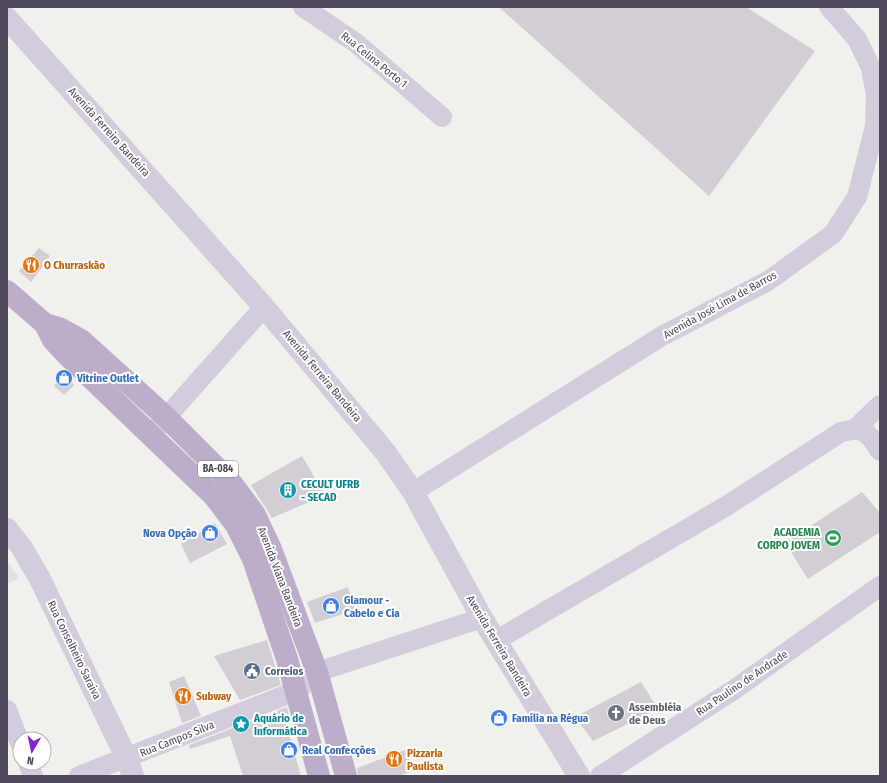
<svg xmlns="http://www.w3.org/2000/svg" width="887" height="783" font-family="'Fira Sans Condensed',sans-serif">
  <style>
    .education { fill: #e2e1df }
    .building { fill: #d3ced5 }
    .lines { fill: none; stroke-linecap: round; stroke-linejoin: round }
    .minor { stroke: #d3ccdd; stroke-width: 20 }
    .tertiary { stroke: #d3ccdd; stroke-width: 22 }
    .primary { stroke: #bcaecb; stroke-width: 22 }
    .labels { text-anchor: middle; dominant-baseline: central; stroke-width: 4; stroke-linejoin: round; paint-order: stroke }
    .shield { fill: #fff; stroke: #847e8c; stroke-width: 1 }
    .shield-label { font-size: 10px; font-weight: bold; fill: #4f475a }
    .street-label { font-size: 11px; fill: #4f475a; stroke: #fff }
    .food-label { font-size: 11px; font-weight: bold; fill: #c56008; stroke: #fff; text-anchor: start }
    .shop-label { font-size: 11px; font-weight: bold; fill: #366cbe; stroke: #fff; text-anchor: start }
    .culture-label { font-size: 11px; font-weight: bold; fill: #0d838f; stroke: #fff; text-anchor: start }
    .leisure-label { font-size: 11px; font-weight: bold; fill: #27864d; stroke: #fff; text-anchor: end }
    .service-label { font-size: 11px; font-weight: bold; fill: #4e5e75; stroke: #fff; text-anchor: start }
    .worship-label { font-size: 11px; font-weight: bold; fill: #5b616d; stroke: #fff; text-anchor: start }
  </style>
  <rect width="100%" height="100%" fill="#f0f0ed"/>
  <path class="education" d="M7,561L19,578L7,584Z"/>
  <g class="building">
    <path d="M499,7H746L815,51L709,196Z"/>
    <path d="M39,248L50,256L31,282L19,271Z"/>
    <path d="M64,371L74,385L64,395L54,386Z"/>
    <path d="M302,456L325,495L272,518L251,485Z"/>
    <path d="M862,492L880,513V532L808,579L785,543Z"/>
    <path d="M215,523L227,544L190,563L181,544Z"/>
    <path d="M348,587L355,610L315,623L307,602Z"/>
    <path d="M267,640L281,685L240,700L214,656Z"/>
    <path d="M184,676L201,716L182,723L169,682Z"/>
    <path d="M641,682L658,709L593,741L575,717Z"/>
    <path d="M287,707L290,719L285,720L301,776H243L230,736L190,749L189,745Z"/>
    <path d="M405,750L413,771L398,776H358L357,768Z"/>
  </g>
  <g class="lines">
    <g class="minor">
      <path d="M303,7L356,43L442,117"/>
      <path d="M855,429L880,405"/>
      <path d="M155,430L264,307"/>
      <path d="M413,492L662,336L768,281L833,234L857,197L875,126L876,95L871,68L857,39L829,7"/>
      <path d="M495,641L728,505L841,432C865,426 868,433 880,451"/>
      <path d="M7,710L20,743"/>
      <path d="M28,763L33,776"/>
      <path d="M79,776L296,691L300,688L317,672L482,618"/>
      <path d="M600,776L735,689L880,586"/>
    </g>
    <g class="tertiary">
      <path d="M7,18L264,307L386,453L413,492L482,618L579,776"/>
      <path d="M7,529L22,548L40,579L127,759L133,776"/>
    </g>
    <g class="primary">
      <path d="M7,291L45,324L53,340L66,354L214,496L236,525L253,559L287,659L319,776"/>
      <path d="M45,324L59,328L81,340L166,417L230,481L254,513L271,549L317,672L346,776"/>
    </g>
  </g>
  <defs>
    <g id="restaurant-disc" transform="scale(0.9)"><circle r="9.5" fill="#e8710a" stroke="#fff"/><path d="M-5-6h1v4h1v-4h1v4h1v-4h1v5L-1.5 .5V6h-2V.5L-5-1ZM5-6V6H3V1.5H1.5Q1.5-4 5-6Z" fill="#fff"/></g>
    <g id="shop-disc" transform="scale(0.9)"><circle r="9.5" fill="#3f7fe0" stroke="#fff"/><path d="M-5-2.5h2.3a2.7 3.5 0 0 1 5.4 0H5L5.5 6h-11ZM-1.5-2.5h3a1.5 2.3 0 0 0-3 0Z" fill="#fff"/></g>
    <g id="building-disc" transform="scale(0.9)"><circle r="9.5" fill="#0f9aa8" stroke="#fff"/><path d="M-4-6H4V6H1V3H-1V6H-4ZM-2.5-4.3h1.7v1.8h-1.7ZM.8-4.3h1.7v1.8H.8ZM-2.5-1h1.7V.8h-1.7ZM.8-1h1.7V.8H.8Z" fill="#fff"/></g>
    <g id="stadium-disc" transform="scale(0.9)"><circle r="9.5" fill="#2e9e5b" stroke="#fff"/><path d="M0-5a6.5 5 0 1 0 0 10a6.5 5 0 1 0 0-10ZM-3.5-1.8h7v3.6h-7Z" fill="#fff"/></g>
    <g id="civic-disc" transform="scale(0.9)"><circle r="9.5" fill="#5c6f8a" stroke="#fff"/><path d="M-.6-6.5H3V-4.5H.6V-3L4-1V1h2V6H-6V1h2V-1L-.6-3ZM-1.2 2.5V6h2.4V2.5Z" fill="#fff"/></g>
    <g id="church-disc" transform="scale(0.9)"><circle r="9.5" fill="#6b7280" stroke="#fff"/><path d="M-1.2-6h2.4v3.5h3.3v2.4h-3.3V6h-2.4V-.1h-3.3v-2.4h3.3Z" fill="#fff"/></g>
    <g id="sight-disc" transform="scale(0.9)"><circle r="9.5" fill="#0f9aa8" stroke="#fff"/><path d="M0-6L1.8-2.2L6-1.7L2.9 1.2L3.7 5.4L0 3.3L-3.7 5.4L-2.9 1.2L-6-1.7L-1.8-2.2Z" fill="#fff"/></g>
  </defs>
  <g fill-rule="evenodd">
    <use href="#restaurant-disc" x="31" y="265"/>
    <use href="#shop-disc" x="64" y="378"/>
    <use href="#building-disc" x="288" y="490"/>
    <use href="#shop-disc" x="210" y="533"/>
    <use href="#stadium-disc" x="833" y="538"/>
    <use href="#shop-disc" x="331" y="606"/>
    <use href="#civic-disc" x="252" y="671"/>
    <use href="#restaurant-disc" x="183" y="696"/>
    <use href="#church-disc" x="616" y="713"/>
    <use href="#shop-disc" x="499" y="718"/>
    <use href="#sight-disc" x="241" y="724"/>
    <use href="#shop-disc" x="289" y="750"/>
    <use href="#restaurant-disc" x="394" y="759"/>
  </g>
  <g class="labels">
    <rect class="shield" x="198" y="461" width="40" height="16" rx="3"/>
    <g class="shield-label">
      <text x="218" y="469">BA-084</text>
    </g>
    <g class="street-label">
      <text transform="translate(374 60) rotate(39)">Rua Celina Porto 1</text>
      <text transform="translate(109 132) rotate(48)">Avenida Ferreira Bandeira</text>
      <text transform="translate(720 305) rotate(-29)">Avenida José Lima de Barros</text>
      <text transform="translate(322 376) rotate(50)">Avenida Ferreira Bandeira</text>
      <text transform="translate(280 577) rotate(69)">Avenida Viana Bandeira</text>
      <text transform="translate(499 646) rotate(59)">Avenida Ferreira Bandeira</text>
      <text transform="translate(74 650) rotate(64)">Rua Conselheiro Saraiva</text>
      <text transform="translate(742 683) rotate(-34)">Rua Paulino de Andrade</text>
      <text transform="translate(177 739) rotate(-22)">Rua Campos Silva</text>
    </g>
    <g class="food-label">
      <text x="44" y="265">O Churraskão</text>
      <text x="196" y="696">Subway</text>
      <text x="407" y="753">Pizzaria<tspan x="407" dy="13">Paulista</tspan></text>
    </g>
    <g class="shop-label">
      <text x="77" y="378">Vitrine Outlet</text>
      <text x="197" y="533" text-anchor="end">Nova Opção</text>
      <text x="344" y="600">Glamour -<tspan x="344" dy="13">Cabelo e Cia</tspan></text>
      <text x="512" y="718">Família na Régua</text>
      <text x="302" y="750">Real Confecções</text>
    </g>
    <g class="culture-label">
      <text x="301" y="484">CECULT UFRB<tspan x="301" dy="13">- SECAD</tspan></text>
      <text x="254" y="718">Aquário de<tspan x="254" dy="13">Informática</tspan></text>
    </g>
    <g class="leisure-label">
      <text x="820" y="532">ACADEMIA<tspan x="820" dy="13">CORPO JOVEM</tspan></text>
    </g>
    <g class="service-label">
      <text x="265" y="671">Correios</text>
    </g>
    <g class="worship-label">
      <text x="629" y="707">Assembléia<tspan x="629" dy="13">de Deus</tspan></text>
    </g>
  </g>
  <rect width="887" height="783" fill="none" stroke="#4f475a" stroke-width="16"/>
  <g transform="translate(32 751) rotate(189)"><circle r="19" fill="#ffffff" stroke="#b9b5bd"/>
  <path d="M0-3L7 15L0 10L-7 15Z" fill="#8321d7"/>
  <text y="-6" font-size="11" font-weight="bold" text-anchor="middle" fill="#4f475a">N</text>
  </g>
</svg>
